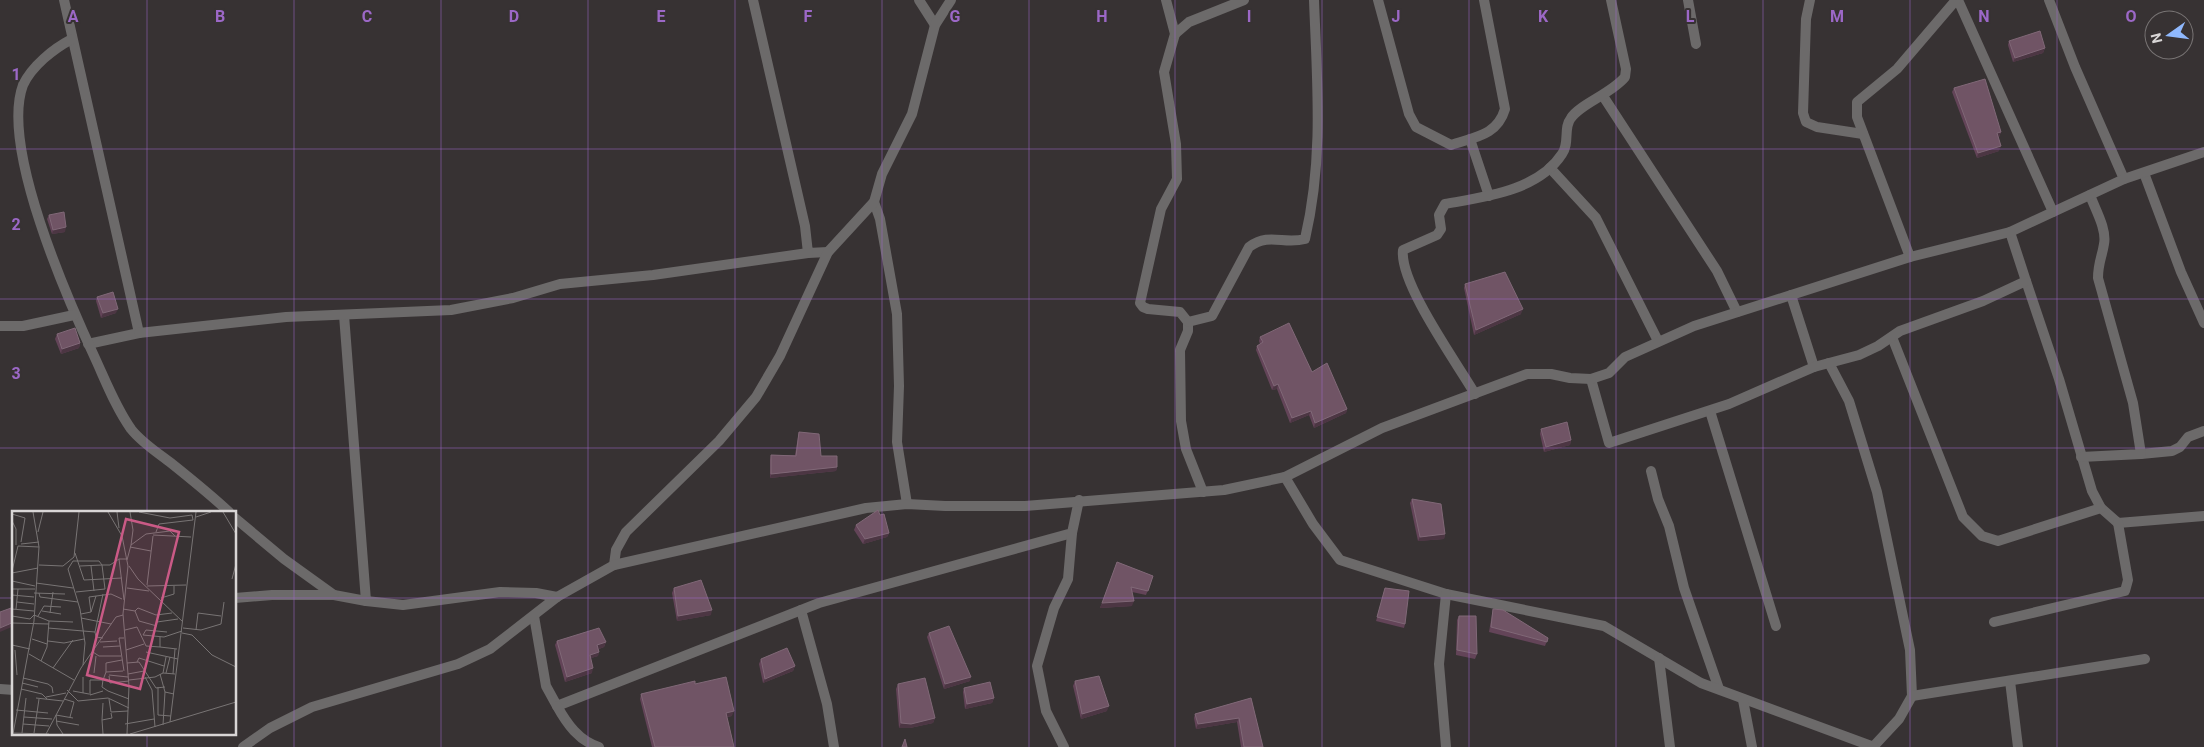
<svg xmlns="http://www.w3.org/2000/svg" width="2204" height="747" font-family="Roboto,sans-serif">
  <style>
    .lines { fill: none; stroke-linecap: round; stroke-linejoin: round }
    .street { stroke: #6c6a6a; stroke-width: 10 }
    .wall { fill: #634458 }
    .shaded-wall { fill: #4c3643 }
    .building { fill: #705465; stroke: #806877 }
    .grid { fill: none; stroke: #9c68c7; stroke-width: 1; stroke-opacity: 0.55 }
    .inset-road { fill: none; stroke: #787474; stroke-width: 1 }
    .view { fill: #ca5a86; fill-opacity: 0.15; stroke: #ca5a86; stroke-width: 2.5 }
    .inset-edge { fill: none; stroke: #d9d6d6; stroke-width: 2.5 }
    .grid-label { font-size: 16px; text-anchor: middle; font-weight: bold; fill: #9c68c7; stroke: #373233; stroke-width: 4; stroke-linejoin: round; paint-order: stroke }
  </style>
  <rect width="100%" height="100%" fill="#373233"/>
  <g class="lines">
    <g class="street">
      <path d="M64,0L139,333L88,344"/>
      <path d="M753,0L805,226L808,253L828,252"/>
      <path d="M919,0L935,25"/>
      <path d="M1166,0L1175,34L1164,72L1176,144L1177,179L1161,209L1140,303L1143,307L1148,309L1180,312L1188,322V331L1180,350L1181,421L1186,449L1203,492"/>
      <path d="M1378,0L1409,114L1416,127L1451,145C1474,137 1497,136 1505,109L1484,0"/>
      <path d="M1688,0L1696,44"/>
      <path d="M1810,0L1806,19L1803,113L1806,122L1817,127L1863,134"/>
      <path d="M1958,0L2053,212"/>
      <path d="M2049,0L2075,67L2124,179"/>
      <path d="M1175,34L1189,22L1244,0"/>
      <path d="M72,39C53,49 32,66 23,85C0,147 68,300 95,358C106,382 116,408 131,429C142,443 158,453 171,463C191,479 211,495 229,512"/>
      <path d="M1603,96L1717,271L1737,312"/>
      <path d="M1470,139L1489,196"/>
      <path d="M1550,168L1596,218L1658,341"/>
      <path d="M2144,173L2181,272L2204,323"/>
      <path d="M874,202L880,219L897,314L899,386L897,442L907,504"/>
      <path d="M1910,257L1857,117V102L1897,69L1956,0"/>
      <path d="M2026,281L2059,379L2092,491L2101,508L2118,523L2204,516"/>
      <path d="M1791,295L1814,367"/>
      <path d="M344,315L366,601"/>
      <path d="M1188,322L1212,316L1249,247C1270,232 1283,245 1305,239C1324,158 1317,82 1314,0"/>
      <path d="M0,326H23L74,315"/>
      <path d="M139,333L286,317L451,310L513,298L560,284L653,275L808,253"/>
      <path d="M1892,337L1963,517L1982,536L1998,541L2101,508"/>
      <path d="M1829,363L1849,401L1877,492L1910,650L1912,696L1899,719L1873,747"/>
      <path d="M1591,379L1609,443L1729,404L1814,367L1859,355L1878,346L1900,331L1983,301L2026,281L2010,232"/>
      <path d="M1475,394C1457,363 1399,283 1403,250L1437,235L1441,229L1439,215L1445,204C1484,197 1538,191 1562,154C1570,143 1563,128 1571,118C1580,104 1611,94 1625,77L1626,69L1611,0"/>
      <path d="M1710,411L1776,626"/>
      <path d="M2141,454L2172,451L2180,447L2188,437L2204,431"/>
      <path d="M2081,457L2141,454L2133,403L2098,278C2098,263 2102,257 2104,244C2107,229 2095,209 2090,195"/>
      <path d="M1651,471L1658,499L1669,526L1684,588L1719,689"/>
      <path d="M1285,477L1313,524L1340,560L1446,594L1604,626L1701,683L1874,747"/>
      <path d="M235,518L284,559L334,595L366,601L403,605L500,592L536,593L557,597"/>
      <path d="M614,565L616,550L626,532L719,441L756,397L780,356L828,252L874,202L882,174L912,114L935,25L951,0"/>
      <path d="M235,598L272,595H334"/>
      <path d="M801,610L827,704L834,747"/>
      <path d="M534,616L546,686L557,706L819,603L1072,533L1079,500"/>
      <path d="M1994,622L2125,591L2128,580L2118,523"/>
      <path d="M1659,658L1670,747"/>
      <path d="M2010,681L2018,747"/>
      <path d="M0,689L14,690"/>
      <path d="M1912,696L2145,659"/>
      <path d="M1743,700L1752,747"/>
      <path d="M557,706C567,724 579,741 599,747"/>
      <path d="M243,747L270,728L312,707L458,664L490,649L557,597L614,565L866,508L907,504L945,506H1025L1224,490L1285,477L1382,428L1527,374H1551L1570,378L1591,379L1609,373L1625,357L1694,326L1910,257L2010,232L2124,179L2204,152"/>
      <path d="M1064,747L1046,711L1037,666L1054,608L1068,579L1072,533"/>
      <path d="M1446,747L1439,664L1446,594"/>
    </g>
  </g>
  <g class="wall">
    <path d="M2009,41L2045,48L2043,53L2013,62L2008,45Z"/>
    <path d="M1954,88L2001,132L1999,137H1998L1999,151L1977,158L1952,92Z"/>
    <path d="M49,215L65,232L52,234L47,219Z"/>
    <path d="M1465,284L1521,314L1474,335L1464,288Z"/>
    <path d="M97,297L116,313L101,318L96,301Z"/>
    <path d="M57,334L80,343L79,348L61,354L55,339Z"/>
    <path d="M1260,337L1312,372L1347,409L1346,413L1314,428L1309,415L1290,423L1277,389L1272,390L1256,350L1257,346L1260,344L1259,341Z"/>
    <path d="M1541,429L1571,440L1570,445L1544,452L1540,434Z"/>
    <path d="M799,432L821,456L837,467L836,471L770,478V460L771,455H795L798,437Z"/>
    <path d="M1412,499L1445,534L1444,539L1418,541L1410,503Z"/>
    <path d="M880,515L889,533L887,537L863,544L854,530L856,525Z"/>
    <path d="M1117,562L1153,576L1146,595L1132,592V606L1100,608Z"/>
    <path d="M674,588L711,615L677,621L672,593Z"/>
    <path d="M1384,593L1405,624L1404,628L1376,621Z"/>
    <path d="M1493,609L1548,638L1545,646L1489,632L1492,614Z"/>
    <path d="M1459,616L1477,654L1475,659L1456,655L1457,620Z"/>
    <path d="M929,633L970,681L944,689L927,637Z"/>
    <path d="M557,641L606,642L604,647L599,649L598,656L591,658L592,673L565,682L555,645Z"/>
    <path d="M761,659L795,666L793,671L763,683L759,664Z"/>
    <path d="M1075,681L1107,711L1081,719L1073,686Z"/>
    <path d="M695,684L732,716L727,717L734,747H652L640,699L641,694Z"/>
    <path d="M898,684L935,718L933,723L910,728H899L896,689Z"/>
    <path d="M964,688L994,698L992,703L965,709L963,692Z"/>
    <path d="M1251,698L1263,747H1241L1237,722L1196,729L1194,718L1195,714Z"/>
  </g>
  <g class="shaded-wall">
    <path d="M2045,48L2043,53L2013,62L2015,58Z"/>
    <path d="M2001,132L1999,137L1995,138L1997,133Z"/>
    <path d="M2001,146L1999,151L1977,158L1978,153Z"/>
    <path d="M66,227L65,232L52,234L53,230Z"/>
    <path d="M118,309L116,313L101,318L103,313Z"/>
    <path d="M1523,309L1521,314L1474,335L1476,330Z"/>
    <path d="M80,343L79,348L61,354L62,349Z"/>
    <path d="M1278,384L1277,389L1272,390L1274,386Z"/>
    <path d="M1347,409L1346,413L1314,428L1315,423Z"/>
    <path d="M1311,411L1309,415L1290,423L1292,418Z"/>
    <path d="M1571,440L1570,445L1544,452L1546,447Z"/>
    <path d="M837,467L836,471L770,478L771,474Z"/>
    <path d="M889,533L887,537L863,544L865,539Z"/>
    <path d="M1445,534L1444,539L1418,541L1420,537Z"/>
    <path d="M1134,601L1132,606L1100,608L1102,603Z"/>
    <path d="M712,610L711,615L677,621L678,616Z"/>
    <path d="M14,622V626L0,632V628Z"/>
    <path d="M606,642L604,647L596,650L597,645Z"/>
    <path d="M599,652L598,656L588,659L590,655Z"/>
    <path d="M795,666L793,671L763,683L765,679Z"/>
    <path d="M593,668L592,673L565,682L567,677Z"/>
    <path d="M971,677L970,681L944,689L945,684Z"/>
    <path d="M994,698L992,703L965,709L967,704Z"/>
    <path d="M1109,706L1107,711L1081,719L1082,714Z"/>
    <path d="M734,711L732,716L725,717L726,713Z"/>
    <path d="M935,718L933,723L910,728H899L901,723Z"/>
    <path d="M1239,718L1237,722L1196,729L1198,724Z"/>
  </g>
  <g class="building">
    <path d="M2040,31L2045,48L2015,58L2009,41Z"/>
    <path d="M1985,79L2001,132L1997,133L2001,146L1978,153L1954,88Z"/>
    <path d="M64,212L66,227L53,230L49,215Z"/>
    <path d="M1505,272L1523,309L1476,330L1465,284Z"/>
    <path d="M113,292L118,309L103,313L97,297Z"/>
    <path d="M1289,323L1312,372L1327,363L1347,409L1315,423L1311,411L1292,418L1278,384L1274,386L1257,346L1263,342L1260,337Z"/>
    <path d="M75,328L80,343L62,349L57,334Z"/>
    <path d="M1567,422L1571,440L1546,447L1541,429Z"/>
    <path d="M799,432L819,434L821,456H837V467L771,474V455L796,456Z"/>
    <path d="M1412,499L1441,504L1445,534L1420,537Z"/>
    <path d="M878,510L880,515L884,514L889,533L865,539L856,525Z"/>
    <path d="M1117,562L1153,576L1148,591L1131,587L1134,601L1102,603Z"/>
    <path d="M701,580L712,610L678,616L674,588Z"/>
    <path d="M1385,588L1409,591L1405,624L1377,617Z"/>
    <path d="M14,607V622L0,628V612Z"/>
    <path d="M1493,609L1503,610L1548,638L1547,642L1491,627Z"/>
    <path d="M1459,616H1476L1477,654L1457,650Z"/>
    <path d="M949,626L971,677L945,684L929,633Z"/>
    <path d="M599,628L606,642L597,645L599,652L590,655L593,668L567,677L557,641Z"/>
    <path d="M787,648L795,666L765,679L761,659Z"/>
    <path d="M1099,676L1109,706L1082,714L1075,681Z"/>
    <path d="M726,677L734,711L726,713L734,747H655L641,694L695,681V684Z"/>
    <path d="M925,678L935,718L911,724L901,723L898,684Z"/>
    <path d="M990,682L994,698L967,704L964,688Z"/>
    <path d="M1251,698L1263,747H1244L1239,718L1198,724L1195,714Z"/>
    <path d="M905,739L907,747H902Z"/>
  </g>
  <path class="grid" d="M147,0V512M294,0V747M441,0V747M588,0V747M735,0V747M882,0V747M1029,0V747M1175,0V747M1322,0V747M1469,0V747M1616,0V747M1763,0V747M1910,0V747M2057,0V747M0,149H2204M0,299H2204M0,448H2204M0,598H14M235,598H2204M147,733V747"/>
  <g transform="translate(12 511)">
    <rect width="224" height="224" fill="#373233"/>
    <path class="inset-road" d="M96,1L110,25L116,55L111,103L117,175L115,223M105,1L107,17M118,1L121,19L119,34M127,1L158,7L180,4L181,9M211,1L224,23M0,3L13,7L9,31M184,6L199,1M0,10L4,18V34M26,21L31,1M144,21L147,13L181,9M141,24L179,26M9,33L27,31M118,36L139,40M63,42L72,69L110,67M115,49L119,34L134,23L158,20L163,25M27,54L51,55M51,55L62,46L67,1M79,55L82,80M117,55L126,68L171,111M0,60L6,35L27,36M0,62L26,57M220,68L224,53M0,70L23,75M24,72L61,77M135,74L141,25M135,75L174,74M115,77L137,80M0,78H23M64,81L93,78L90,54L68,55M22,82L53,83M27,82L28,86L66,91M0,84L22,86M149,87L162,83V75M112,89L107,48H114M5,91L22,93M0,98L22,100M4,98L6,78M111,98L123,100L126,97L144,104L160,102M30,100L49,103M123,100L127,110L145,115M79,101L84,85M38,102L41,81M69,103L79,101L77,86L99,83L110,88M0,105L18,108L22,104L37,110L61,111M26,105L32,95L49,96M69,107L99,113M145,111L166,108M0,112L37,113M36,117L83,121M171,117L189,119L209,113L212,91M113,119L125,116L134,135L148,136V126M184,119L186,102L209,105M155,121L134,119L131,124L152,126L170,120M170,122L180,124L200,144L224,156M91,127L84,126L83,121L91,83M20,128L35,133M36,130L52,132L72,128M88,131L105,130M0,134L18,138M91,136L108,135M148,136L165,138M3,139L5,164M114,139L132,133M81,141L87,145H109M134,141L166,148M17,143L62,169M29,150L35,136L37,110M125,151L127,147L152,155M115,152L127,151L144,177L153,176M71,154L73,132L68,98L56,58L61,50H87L90,54H98L107,48M41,157L61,129M112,160L107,127H112M94,161V152L110,149M82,162L84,145M151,162L154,146M154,162L158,146M116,163L132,160M148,163L153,181L162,183M161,163L163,138M97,164L116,166M97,165L98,172L117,170M71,166V182M133,166L140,179L143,216M11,167L36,173L40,176L41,182M91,169L90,176L96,180L117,188M117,169L143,166L151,162L163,163M10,172L26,176M146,176V204L159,205M9,178L30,183L35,188M55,179L66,190L96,187L117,197M61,180L77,183M91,180L78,184V169H91L94,161L111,160M34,186L54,182M24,187L51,190M52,188L62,191L58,206M97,188L99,201L116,200M4,199L36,202M44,204L45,214L51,223M44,204L61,207M12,206L40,208M90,209L91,192M44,210L67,214M158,211L184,1M11,213L37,215M113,213L142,208M151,214L153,181M1,222L37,223M10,222L14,187M22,222L27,188M1,223L22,110L27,36L21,1M34,223L69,157L104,106L111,104M91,223L90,209L100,207L99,202M118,223L224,191"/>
    <path class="view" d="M114,8L167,21L128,178L75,164Z"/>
    <rect width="224" height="224" class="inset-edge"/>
  </g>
  <g class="grid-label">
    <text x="73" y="22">A</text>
    <text x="220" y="22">B</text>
    <text x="367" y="22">C</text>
    <text x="514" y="22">D</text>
    <text x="661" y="22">E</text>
    <text x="808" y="22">F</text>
    <text x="955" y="22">G</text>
    <text x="1102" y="22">H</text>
    <text x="1249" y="22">I</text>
    <text x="1396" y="22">J</text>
    <text x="1543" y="22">K</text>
    <text x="1690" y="22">L</text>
    <text x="1837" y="22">M</text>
    <text x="1984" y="22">N</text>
    <text x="2131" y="22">O</text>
    <text x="16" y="80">1</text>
    <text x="16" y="230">2</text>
    <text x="16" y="379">3</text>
  </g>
  <g transform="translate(2169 35) rotate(256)"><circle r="24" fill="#373233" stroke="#787474"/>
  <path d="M0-4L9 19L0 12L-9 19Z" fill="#8fb8fd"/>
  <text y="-8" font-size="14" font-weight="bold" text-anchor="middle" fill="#d9d6d6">N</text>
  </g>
</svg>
